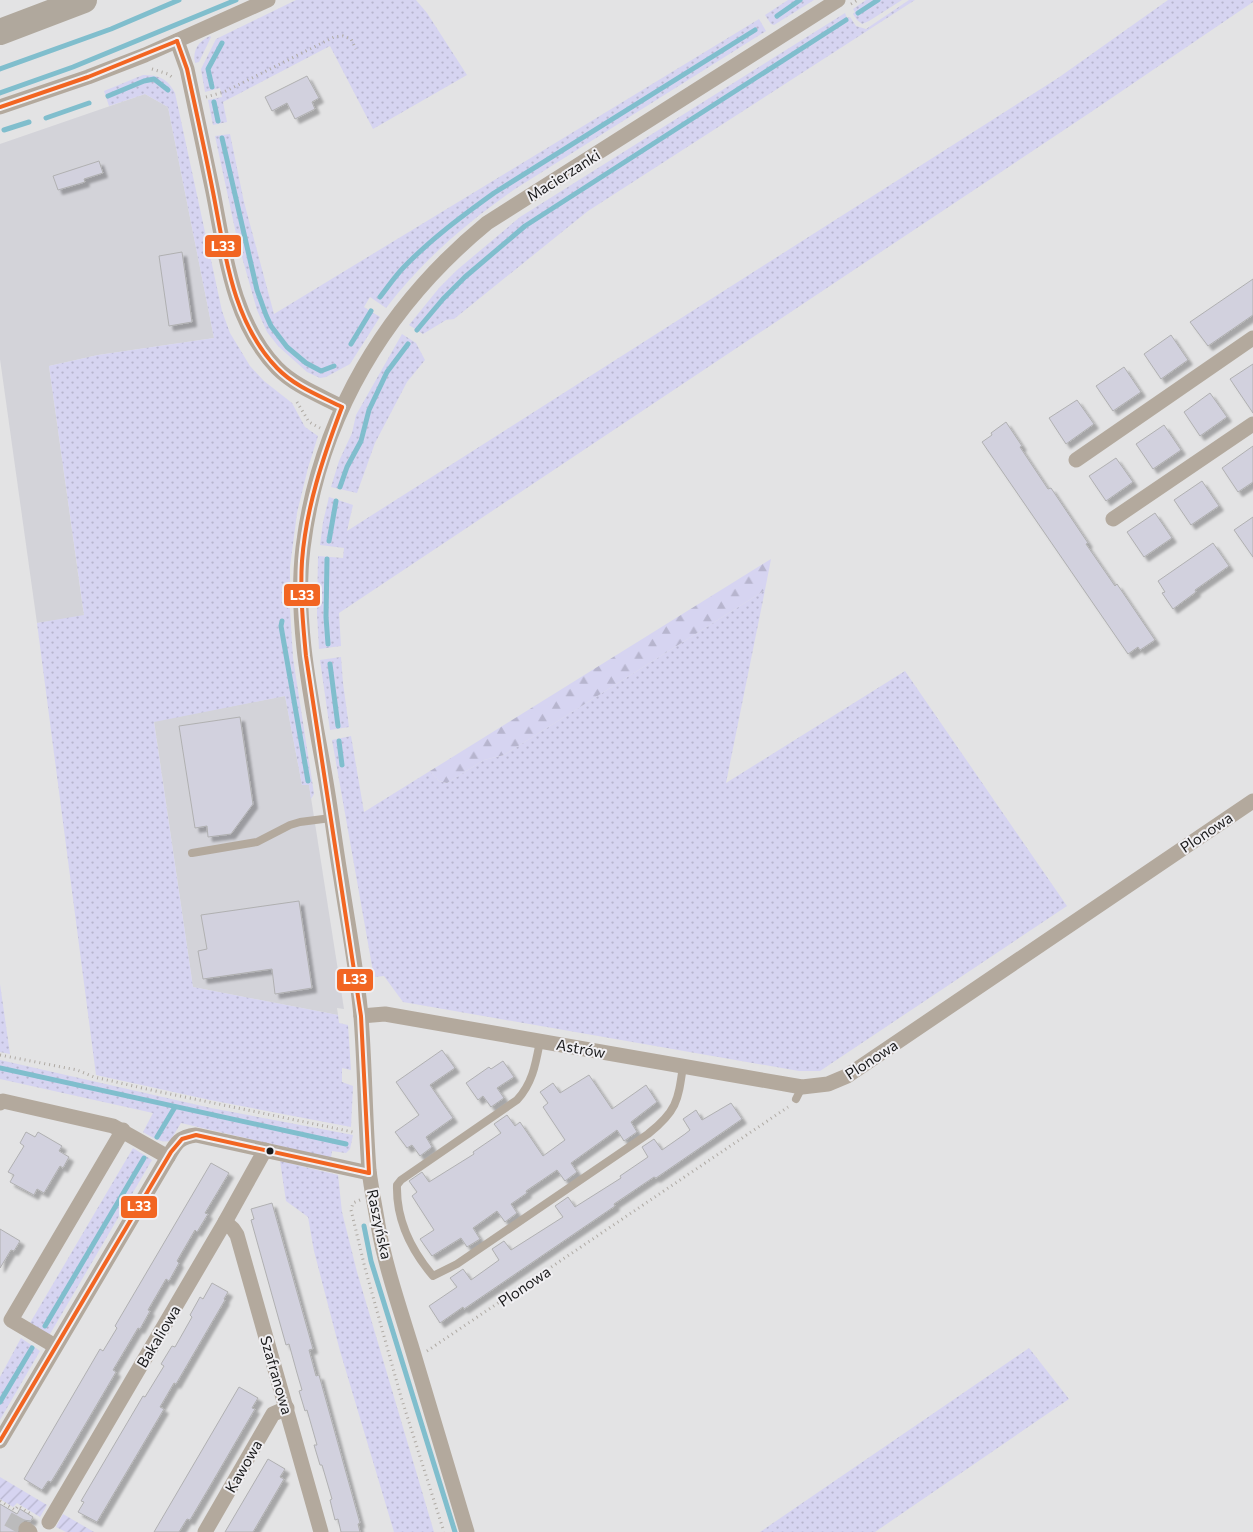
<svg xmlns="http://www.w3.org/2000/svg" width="1253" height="1532" font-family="Commissioner,sans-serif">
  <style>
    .built { fill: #d3d3d9 }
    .grass { fill: url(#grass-dots) }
    .forest { fill: url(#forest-firs) }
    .garden { fill: url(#garden-furrows) }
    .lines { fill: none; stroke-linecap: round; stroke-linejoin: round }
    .stream { stroke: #80becd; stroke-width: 5 }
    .building { fill: #d2d1de; stroke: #b0b0b1; filter: url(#shadow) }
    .street-tunnel { stroke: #bbbbbc; stroke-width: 15; stroke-dasharray: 15 8; stroke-linecap: butt }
    .path { stroke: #afaaa4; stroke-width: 3; stroke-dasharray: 1 4; stroke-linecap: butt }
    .lane { stroke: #b3a99d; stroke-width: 8 }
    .street { stroke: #b3a99d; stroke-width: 15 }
    .highway { stroke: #b0a89d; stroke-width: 26 }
    .bus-1-casing { stroke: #f0eff2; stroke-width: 8 }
    .bus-1 { stroke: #f26522; stroke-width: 4 }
    .bus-dot { fill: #19191a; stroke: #f0eff2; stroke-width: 2 }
    .labels { text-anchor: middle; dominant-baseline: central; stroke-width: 4; stroke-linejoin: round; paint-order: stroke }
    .street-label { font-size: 15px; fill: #19191a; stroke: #f0eff2 }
    .line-badge { stroke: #f0eff2; stroke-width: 2 }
    .badge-label { font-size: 14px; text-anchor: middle; font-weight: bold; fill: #fff }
  </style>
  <defs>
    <pattern id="grass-dots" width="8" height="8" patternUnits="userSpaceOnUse" patternTransform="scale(1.25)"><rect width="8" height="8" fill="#d6d4f1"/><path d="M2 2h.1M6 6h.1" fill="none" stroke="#b7b5ce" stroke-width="1.8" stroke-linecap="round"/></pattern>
    <pattern id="forest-firs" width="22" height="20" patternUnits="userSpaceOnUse" patternTransform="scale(1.25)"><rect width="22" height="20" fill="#d6d4f1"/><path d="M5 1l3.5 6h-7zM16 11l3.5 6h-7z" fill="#b7b5ce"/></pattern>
    <pattern id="garden-furrows" width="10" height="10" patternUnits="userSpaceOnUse" patternTransform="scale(1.25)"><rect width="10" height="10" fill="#d6d4f1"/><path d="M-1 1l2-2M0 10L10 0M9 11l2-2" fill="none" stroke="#b7b5ce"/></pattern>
    <filter id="shadow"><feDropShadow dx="4.5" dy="4.5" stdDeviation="1" flood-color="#0004"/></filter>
  </defs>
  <rect width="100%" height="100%" fill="#e3e3e4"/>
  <g class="built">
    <path d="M145,94L168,107L214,338L98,355L49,366L84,616L37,623L0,359V144Z"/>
    <path d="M285,696L302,785H309L344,1009L337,1008L338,1015L193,987L154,721Z"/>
  </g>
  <g class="grass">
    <path d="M296,0H416L427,13L467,75L373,129L330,46L223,102L227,122L213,125L208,100L222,97L220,88L205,92L201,69L216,39Z"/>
    <path d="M788,0H814L774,25L771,24L765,15Z"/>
    <path d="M866,0H902L869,21L862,24L857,20L853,14L855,12L853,9Z"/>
    <path d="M909,0H915L588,211L454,319L446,320L423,334L409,325L439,288L457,270L520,217L845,13L847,18L850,17L856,26L866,29Z"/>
    <path d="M1168,0H1253V2L1091,112L339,613L341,646L319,649L317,613L318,556L343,558L344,548L320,545L323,522L329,497L353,505L347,531L1058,78Z"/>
    <path d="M759,19L766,31L515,189C466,223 422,261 386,308L370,297L364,307L380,317L350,364L326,377L320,378L307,372L278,346L267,332L257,310L238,243L215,136L230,134L244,202L274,314Z"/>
    <path d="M210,36L211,37L199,62L195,63C192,50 199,41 210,36Z"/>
    <path d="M143,75C159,75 168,79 175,93L222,311L230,333L250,366L264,381L292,403L305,427L318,436L308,468L297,513L290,567V609L293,658L313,787L314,794L311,799L309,785H302L285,696L154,722L193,987L338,1015L339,1023L348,1025L351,1070L342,1068V1082L353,1086L351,1127L210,1100L96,1075L37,623L84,615L49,366L98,355L214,338L168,107L145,94L109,106L104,91Z"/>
    <path d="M402,334L416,343L425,360L407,382L375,443L357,493L331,487L339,461L352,433L356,415Z"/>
    <path d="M765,590L726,783L905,671L1067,906L820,1071H799L403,1002L384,976L374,977L332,740L351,736L364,812L430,771L439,781L447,783L484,760L504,755Z"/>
    <path d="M341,657L343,683L349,727L330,730L320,660Z"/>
    <path d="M0,984L10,1054L0,1052Z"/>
    <path d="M0,1060L211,1108L353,1135L350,1149L346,1153L332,1151L331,1158L181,1123L170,1141C159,1143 152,1137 143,1132L153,1113L0,1079Z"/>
    <path d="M133,1148L152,1160L50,1334L46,1333L30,1323Z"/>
    <path d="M280,1161L338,1175L342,1212L357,1272L434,1532H394L340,1351L314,1251L308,1217L286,1201Z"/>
    <path d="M21,1338L40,1351L0,1420V1377Z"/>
    <path d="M1029,1348L1069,1399L875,1532H760Z"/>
  </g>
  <path class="forest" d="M771,559L765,590L504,755L484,760L447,783L439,781L430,771Z"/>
  <g class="garden">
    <path d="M0,1477L47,1505L40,1517L17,1503L13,1507L0,1499Z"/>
    <path d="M63,1514L94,1532H66L56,1527Z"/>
  </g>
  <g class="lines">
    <g class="stream">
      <path d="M858,13L878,0"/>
      <path d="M777,16L800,0"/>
      <path d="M0,69L111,29L179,0"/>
      <path d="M212,87L208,69L222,43"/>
      <path d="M0,93L73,67L236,0"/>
      <path d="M108,96L144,81L154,79L168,90"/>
      <path d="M214,102L218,121"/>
      <path d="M46,118L89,103"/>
      <path d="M4,130L29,122"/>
      <path d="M222,138L257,290L266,315L271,326L287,347L306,363L321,371L334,366"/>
      <path d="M380,297C388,287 395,276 404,267C431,239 462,216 494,193L755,30"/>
      <path d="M417,330L443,299L465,277L525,226L846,20"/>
      <path d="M351,344L371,311"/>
      <path d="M340,487L347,467L361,441L369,410L387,372L408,344"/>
      <path d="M329,541L336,501"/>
      <path d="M327,559L326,617L328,644"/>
      <path d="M282,621L281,626L308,781"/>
      <path d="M330,664L338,726"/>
      <path d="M339,741L342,765"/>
      <path d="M0,1068L346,1144"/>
      <path d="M157,1137L175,1107"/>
      <path d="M364,1226L371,1261L455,1532"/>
      <path d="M45,1326L144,1158"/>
      <path d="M0,1402L32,1348"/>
    </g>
  </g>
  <g class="building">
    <path d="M307,76L319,98L312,102L315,109L295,119L287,103L272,111L265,97Z"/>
    <path d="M99,161L103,173L84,179L85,182L58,190L53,176Z"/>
    <path d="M182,252L192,322L169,326L159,256Z"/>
    <path d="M1253,279V315L1208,346L1190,322Z"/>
    <path d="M1171,335L1188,360L1161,379L1144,354Z"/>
    <path d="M1253,364V413L1230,379Z"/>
    <path d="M1124,367L1141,392L1113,411L1096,386Z"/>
    <path d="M1210,393L1227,417L1200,436L1184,412Z"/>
    <path d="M1077,400L1094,424L1066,444L1049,418Z"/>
    <path d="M1006,422L1022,446L1020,447L1048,489L1051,488L1088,543L1086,544L1115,586L1117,584L1155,640L1140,650L1138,647L1128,654L982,442L992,435L991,433Z"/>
    <path d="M1164,425L1181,450L1153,469L1136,444Z"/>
    <path d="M1253,446V482L1238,492L1222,468Z"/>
    <path d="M1116,458L1133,482L1106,501L1089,476Z"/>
    <path d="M1202,481L1219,506L1191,525L1174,500Z"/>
    <path d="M1155,513L1172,538L1144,557L1127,532Z"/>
    <path d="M1253,517V557L1234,530Z"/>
    <path d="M1213,543L1229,566L1195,590L1196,592L1173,609L1162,593L1165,592L1158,581Z"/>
    <path d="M240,717L253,804L231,834L208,837L207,826L195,828L179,726Z"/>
    <path d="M299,901L312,988L275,994L272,969L203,979L198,951L207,949L201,915Z"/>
    <path d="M442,1050L455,1068L430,1085L453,1118L426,1137L432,1147L420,1156L412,1145L407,1148L395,1132L419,1115L396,1082Z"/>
    <path d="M503,1061L514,1077L497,1088L504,1098L491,1107L483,1096L478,1100L466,1083L489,1067L491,1069Z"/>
    <path d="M589,1075L612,1109L646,1085L657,1102L631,1122L637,1132L624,1141L617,1130L571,1163L577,1172L565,1181L557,1170L526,1191L527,1193L511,1204L517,1213L505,1222L497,1211L473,1228L480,1239L467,1247L461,1238L432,1256L420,1239L434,1230L412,1196L417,1192L409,1181L422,1172L429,1182L474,1154L473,1152L501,1133L494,1124L507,1115L515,1126L520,1122L543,1156L565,1140L543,1107L548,1103L540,1092L553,1083L560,1093Z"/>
    <path d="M731,1103L742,1119L656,1178L654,1177L614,1204L615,1206L464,1309L463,1307L440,1323L429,1306L457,1287L450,1278L463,1269L471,1280L499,1260L492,1249L504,1241L511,1250L563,1217L555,1206L568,1197L575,1207L621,1178L620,1176L648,1157L642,1147L654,1139L662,1150L685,1134L690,1130L683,1119L696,1110L702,1120Z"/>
    <path d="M26,1132L35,1137L38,1132L62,1146L59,1151L69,1157L63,1168L60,1166L44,1193L37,1189L34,1195L10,1182L14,1175L8,1172L24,1146L20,1143Z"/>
    <path d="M211,1163L229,1173L205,1213L208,1214L197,1232L195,1230L177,1261L179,1263L169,1281L166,1279L148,1310L150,1311L140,1329L138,1328L113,1370L116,1372L62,1464L51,1482L48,1481L42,1490L24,1479L100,1349L103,1351L117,1328L115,1326Z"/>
    <path d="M272,1203L313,1349L309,1350L316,1376L319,1375L360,1523L358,1524L360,1532H341L338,1519L335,1520L330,1500L332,1499L322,1465H320L314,1445H317L307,1410L305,1411L299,1391L302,1390L297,1373L289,1344L286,1345L251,1220L254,1219L251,1209Z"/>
    <path d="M0,1229L20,1241L14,1251L11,1250L0,1268Z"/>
    <path d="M212,1283L228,1292L224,1299L225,1300L176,1384L174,1383L160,1407L164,1409L97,1522L78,1512L84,1502L81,1501L143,1396L145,1397L164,1366L161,1364L172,1346L175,1347L192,1317L190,1315L200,1297L203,1299Z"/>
    <path d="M239,1387L258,1398L252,1408L255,1409L213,1481L190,1520L187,1519L179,1532H154Z"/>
    <path d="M268,1459L285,1469L280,1477L284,1479L253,1532H225Z"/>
    <path d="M0,1504L17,1514L20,1509L33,1517L31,1521L23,1520L19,1523L17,1532H0Z"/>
  </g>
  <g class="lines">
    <path class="street-tunnel" d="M8,1519L26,1529"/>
    <g class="path">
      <path d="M851,4L858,0"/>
      <path d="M152,69L168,74L173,78"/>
      <path d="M206,97L224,92L334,37L343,36L351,39L356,49"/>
      <path d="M297,402L309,422L320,428"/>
      <path d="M0,1055L77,1070L94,1077L151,1090L353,1132"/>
      <path d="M360,1200L353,1203L351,1210L365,1268L401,1397L444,1532"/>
      <path d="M427,1351L788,1107"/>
      <path d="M0,1501L15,1510L18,1506L31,1514"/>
    </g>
    <g class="lane">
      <path d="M192,853L257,842L290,825L300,822L331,818"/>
      <path d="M540,1041C536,1062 533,1083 517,1100L401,1180L397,1185C396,1220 411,1250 433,1276L457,1264L648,1134C677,1111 678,1101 683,1066"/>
      <path d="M796,1099L802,1087"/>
    </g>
    <g class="street">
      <path d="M177,41L187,69C196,110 204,151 213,192C225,252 232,321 277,368C295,386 319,395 342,407"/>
      <path d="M0,107L88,77L145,55L268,0"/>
      <path d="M1076,460L1253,338"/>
      <path d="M1113,519L1253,424"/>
      <path d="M361,1016L385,1014L802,1087L828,1084L847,1076L1253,801"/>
      <path d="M0,1103L3,1101L113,1126L168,1157"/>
      <path d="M225,1222L233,1229L237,1235L321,1532"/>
      <path d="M55,1346L11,1320L123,1130"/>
      <path d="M0,1441L168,1157C176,1143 179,1137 196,1135L369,1173"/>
      <path d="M49,1522L225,1222L265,1150"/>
      <path d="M26,1529L30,1532"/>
      <path d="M205,1532L273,1414L287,1408"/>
      <path d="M467,1532C449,1470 430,1408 411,1345C399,1306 385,1265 378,1225C375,1206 371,1188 369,1170C365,1119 365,1067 361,1017C357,970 348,925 341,879C335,844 331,810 325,776C312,702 294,623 303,548C319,417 386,306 487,223L838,0"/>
    </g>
    <path class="highway" d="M0,32L84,0"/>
    <g class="bus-1-casing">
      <g id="bus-1">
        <path d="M177,41L187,69C196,110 205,151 213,192C225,253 232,321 277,368C294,386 320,396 342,407"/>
        <path d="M0,107L88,77L177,41"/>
        <path d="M342,407C323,457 306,508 302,561C300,593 303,625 306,656L361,1016L369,1173"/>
        <path d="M0,1441L171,1152L182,1139L196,1135L369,1173"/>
      </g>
    </g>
    <use href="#bus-1" class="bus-1"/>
  </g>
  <circle class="bus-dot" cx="270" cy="1151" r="4.5"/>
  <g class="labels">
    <g class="street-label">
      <text transform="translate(563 175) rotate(-32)">Macierzanki</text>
      <text transform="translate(1206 832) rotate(-34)">Plonowa</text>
      <text transform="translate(581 1048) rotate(10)">Astrów</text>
      <text transform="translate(871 1059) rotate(-33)">Plonowa</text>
      <text transform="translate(380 1224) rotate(78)">Raszyńska</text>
      <text transform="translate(524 1286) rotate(-34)">Plonowa</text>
      <text transform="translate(158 1336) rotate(-59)">Bakaliowa</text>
      <text transform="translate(277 1375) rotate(74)">Szafranowa</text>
      <text transform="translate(243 1466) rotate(-60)">Kawowa</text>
    </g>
  </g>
  <g class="line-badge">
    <rect x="204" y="234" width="38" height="24" rx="5" fill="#f26522"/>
    <rect x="283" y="583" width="38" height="24" rx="5" fill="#f26522"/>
    <rect x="336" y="968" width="38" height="24" rx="5" fill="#f26522"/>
    <rect x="120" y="1195" width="38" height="24" rx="5" fill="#f26522"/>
  </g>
  <g class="badge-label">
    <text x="223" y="251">L33</text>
    <text x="302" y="600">L33</text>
    <text x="355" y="984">L33</text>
    <text x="139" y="1211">L33</text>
  </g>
</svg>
